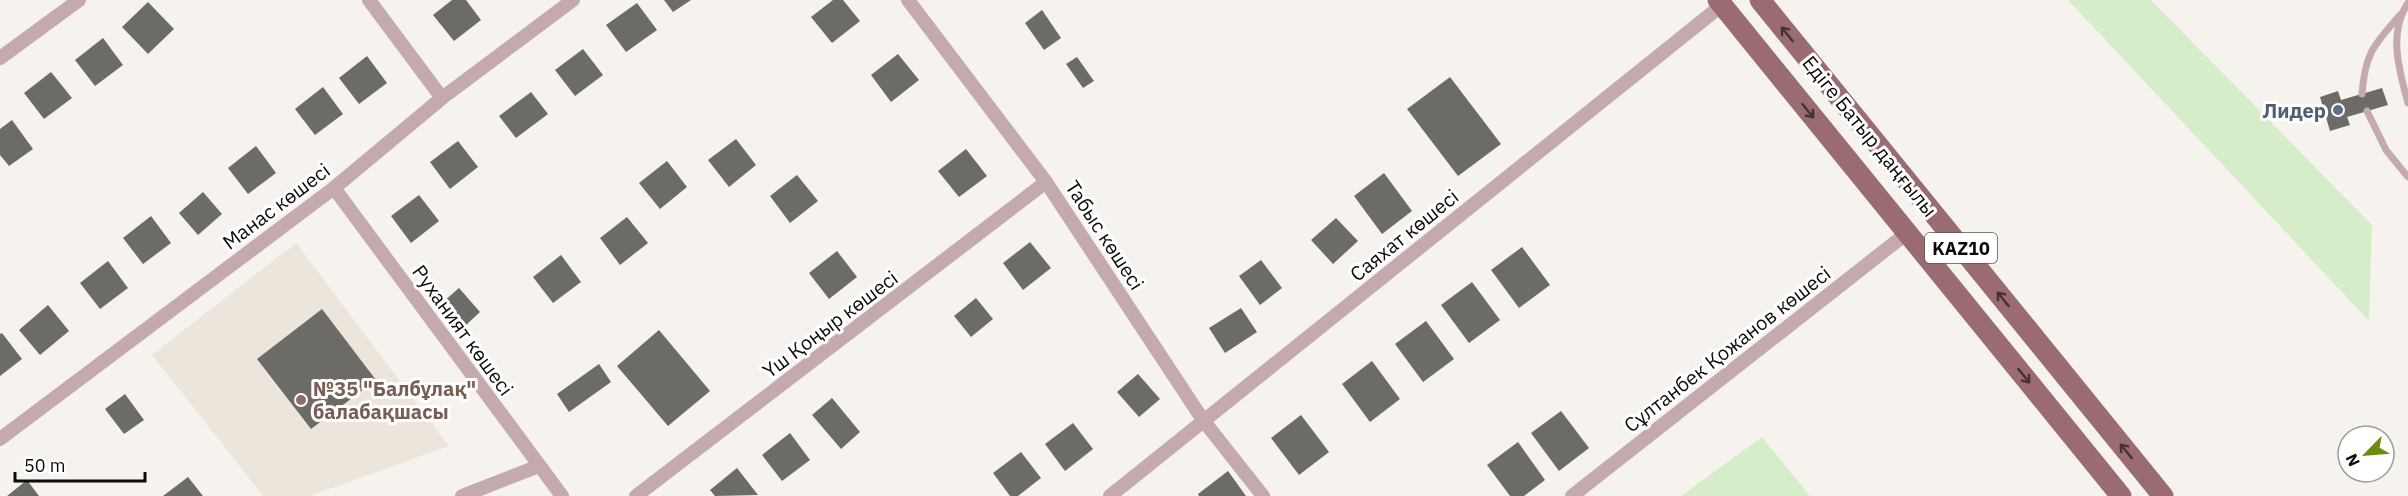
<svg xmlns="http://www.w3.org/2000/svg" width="2408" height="496" font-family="'IBM Plex Sans',sans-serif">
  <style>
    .built { fill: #ece5db }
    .green { fill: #d6edca }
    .building { fill: #6d6b67 }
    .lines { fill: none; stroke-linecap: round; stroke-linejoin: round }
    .service { stroke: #c4aaad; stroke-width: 7 }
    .minor { stroke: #c4aaad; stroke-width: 14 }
    .primary { stroke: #9a6c72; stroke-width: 21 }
    .oneway { stroke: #453234 }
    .service-dot { fill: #5c6f8a; stroke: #fff; stroke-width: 2 }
    .education-dot { fill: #8d6e63; stroke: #fff; stroke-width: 2 }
    .labels { text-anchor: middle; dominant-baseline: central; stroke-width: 6; stroke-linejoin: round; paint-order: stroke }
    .shield { fill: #fff; stroke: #555454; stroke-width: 1.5 }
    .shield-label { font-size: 18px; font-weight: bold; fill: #0c0b0a }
    .service-label { font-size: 20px; font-weight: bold; fill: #4e5e75; stroke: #fff; text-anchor: end }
    .street-label { font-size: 20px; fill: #0c0b0a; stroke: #fff }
    .education-label { font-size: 20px; font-weight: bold; fill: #785e54; stroke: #fff; text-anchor: start }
  </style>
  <rect width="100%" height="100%" fill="#f6f3ef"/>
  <path class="built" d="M296,243L449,446L310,496H263L152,355Z"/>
  <g class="green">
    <path d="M2068,0H2151L2372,225L2369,321Z"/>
    <path d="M1762,437L1810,496H1681Z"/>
  </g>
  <g class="building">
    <path d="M452,0H466L481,20L454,41L433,15Z"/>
    <path d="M664,0H691L673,12Z"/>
    <path d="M833,0H843L860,21L832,43L811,17Z"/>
    <path d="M148,2L174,29L148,54L122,27Z"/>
    <path d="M637,3L657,30L626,52L606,25Z"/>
    <path d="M1042,10L1061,38L1044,50L1025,23Z"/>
    <path d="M103,38L123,65L95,86L75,60Z"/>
    <path d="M583,49L603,75L575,96L555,70Z"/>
    <path d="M898,54L919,80L891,102L871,75Z"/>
    <path d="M367,56L387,83L359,104L339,78Z"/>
    <path d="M1077,57L1094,81L1083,88L1066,64Z"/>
    <path d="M51,72L72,98L44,119L24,93Z"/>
    <path d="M1450,77L1501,144L1458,176L1407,109Z"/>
    <path d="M323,87L343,114L315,135L295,109Z"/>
    <path d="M2382,88L2388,105L2347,117L2350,125L2330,131L2320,97L2338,91L2341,100Z"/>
    <path d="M531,92L548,114L516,138L499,116Z"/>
    <path d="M12,120L33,149L9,166L0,155V129Z"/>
    <path d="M736,139L756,165L729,187L708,160Z"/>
    <path d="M458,141L478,167L450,189L430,162Z"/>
    <path d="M256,146L276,173L248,194L228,168Z"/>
    <path d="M966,149L987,176L959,197L938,171Z"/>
    <path d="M667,161L687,187L660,209L639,183Z"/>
    <path d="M1384,173L1412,211L1382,234L1354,196Z"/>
    <path d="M797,175L818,201L790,223L770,196Z"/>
    <path d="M203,192L222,214L198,235L179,213Z"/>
    <path d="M419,195L439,221L411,243L391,216Z"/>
    <path d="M151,216L171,243L143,264L123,238Z"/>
    <path d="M627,217L648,243L620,265L600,238Z"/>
    <path d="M1336,218L1358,241L1333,264L1311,240Z"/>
    <path d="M1030,242L1051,268L1023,290L1003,263Z"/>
    <path d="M1522,247L1550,285L1519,308L1491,270Z"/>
    <path d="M837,251L857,277L829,299L809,273Z"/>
    <path d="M561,255L581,282L553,303L533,277Z"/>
    <path d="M1261,260L1282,288L1260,305L1239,276Z"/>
    <path d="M108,261L128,288L100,309L80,283Z"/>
    <path d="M1472,282L1500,320L1469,343L1441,305Z"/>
    <path d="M459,288L480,312L465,326L443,302Z"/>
    <path d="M976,298L993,319L971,337L954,316Z"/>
    <path d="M48,305L69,331L40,355L19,330Z"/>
    <path d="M1241,308L1257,332L1225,353L1209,328Z"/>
    <path d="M322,309L376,380L311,429L257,359Z"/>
    <path d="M1426,321L1454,359L1423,382L1395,344Z"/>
    <path d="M659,330L710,391L668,426L617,366Z"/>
    <path d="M2,333L22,359L0,376V334Z"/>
    <path d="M1372,361L1400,399L1370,422L1342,384Z"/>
    <path d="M599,364L611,382L569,412L557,394Z"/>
    <path d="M1138,374L1160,399L1139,417L1117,392Z"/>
    <path d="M125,394L144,420L124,434L105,409Z"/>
    <path d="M832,398L860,432L841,449L812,415Z"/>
    <path d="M1561,411L1589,448L1559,471L1531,433Z"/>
    <path d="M1301,415L1329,452L1299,475L1271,438Z"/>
    <path d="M1073,423L1093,449L1065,471L1045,444Z"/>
    <path d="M790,433L810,460L782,481L762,455Z"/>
    <path d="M1518,442L1545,480L1524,496H1510L1487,465Z"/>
    <path d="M1021,452L1041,478L1018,496H1010L993,473Z"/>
    <path d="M737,468L758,495L715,496L710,490Z"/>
    <path d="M1228,471L1246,496H1199L1198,494Z"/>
    <path d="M188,477L203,496H163Z"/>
    <path d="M27,480L39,496H7Z"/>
  </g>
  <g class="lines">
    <g class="service">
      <path d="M2408,3C2388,32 2399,71 2408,103"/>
      <path d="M2362,94C2365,53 2374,45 2400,15"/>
      <path d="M2367,111L2386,150L2408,177"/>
    </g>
    <g class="minor">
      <path d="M369,0L442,98"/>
      <path d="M908,0L1046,182L1203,420L1263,496"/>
      <path d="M0,58L79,0"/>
      <path d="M334,188L562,496"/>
      <path d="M0,439L334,188L442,98L573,0"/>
      <path d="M462,496L539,466"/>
      <path d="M636,496L1046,182"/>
      <path d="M1110,496L1722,5"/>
      <path d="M1572,496L1907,233"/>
    </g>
    <g class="primary">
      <path d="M1718,0L2121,496"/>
      <path d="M1760,0L2163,496"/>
    </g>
  </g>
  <defs><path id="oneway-shaft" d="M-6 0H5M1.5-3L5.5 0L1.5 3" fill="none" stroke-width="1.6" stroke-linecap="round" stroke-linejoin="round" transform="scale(1.5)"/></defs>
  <g class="oneway">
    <use href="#oneway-shaft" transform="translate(1787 34) rotate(-129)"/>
    <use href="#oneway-shaft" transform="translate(1808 111) rotate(51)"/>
    <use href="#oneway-shaft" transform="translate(2003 299) rotate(-129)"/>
    <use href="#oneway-shaft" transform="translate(2024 376) rotate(51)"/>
    <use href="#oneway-shaft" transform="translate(2126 451) rotate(-129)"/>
  </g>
  <circle class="service-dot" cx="2338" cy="110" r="6"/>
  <circle class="education-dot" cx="301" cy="400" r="6"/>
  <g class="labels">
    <rect class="shield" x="1925" y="233" width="72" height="30" rx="4.5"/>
    <g class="shield-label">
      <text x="1961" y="248">KAZ10</text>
    </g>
    <g class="service-label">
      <text x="2326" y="110">Лидер</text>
    </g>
    <g class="street-label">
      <text transform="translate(1870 136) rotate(51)">Едіге Батыр даңғылы</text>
      <text transform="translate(276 206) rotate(-37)">Манас көшесі</text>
      <text transform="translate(1105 235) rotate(57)">Табыс көшесі</text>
      <text transform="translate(1404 235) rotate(-39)">Саяхат көшесі</text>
      <text transform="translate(830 324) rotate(-37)">Үш Қоңыр көшесі</text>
      <text transform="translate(463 330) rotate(54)">Руханият көшесі</text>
      <text transform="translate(1727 349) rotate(-38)">Сұлтанбек Қожанов көшесі</text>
    </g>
    <g class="education-label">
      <text x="313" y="388">№35 "Балбұлақ"<tspan x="313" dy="23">балабақшасы</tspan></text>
    </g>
  </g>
  <g transform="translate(2366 454) rotate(245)"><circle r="28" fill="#ffffff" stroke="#9e9d9d" stroke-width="1.5"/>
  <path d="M0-4.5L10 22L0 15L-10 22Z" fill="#6c8c0e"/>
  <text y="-9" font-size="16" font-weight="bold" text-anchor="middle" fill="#0c0b0a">N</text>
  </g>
  <path d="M15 472v9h130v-9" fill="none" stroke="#0c0b0a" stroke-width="3"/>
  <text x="24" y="472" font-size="18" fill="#0c0b0a" stroke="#ffffff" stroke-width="4.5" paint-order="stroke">50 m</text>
</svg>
